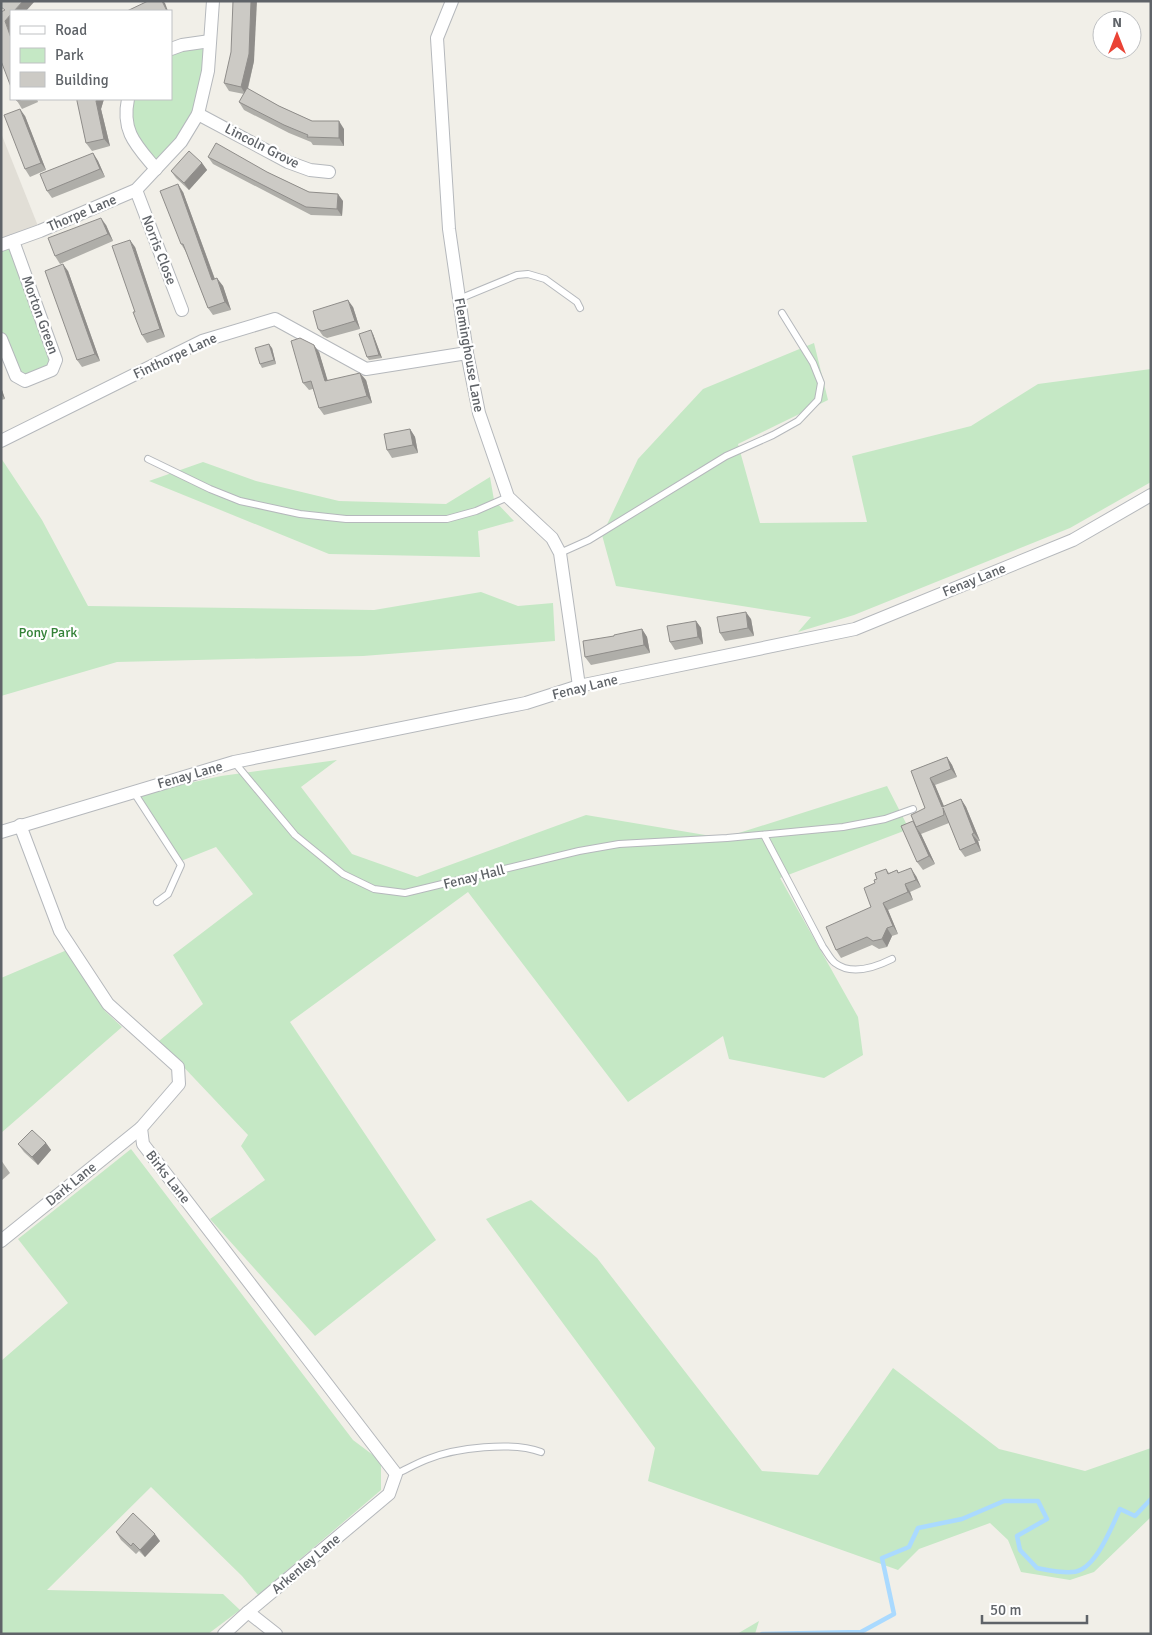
<svg xmlns="http://www.w3.org/2000/svg" width="1152" height="1635" font-family="Signika,sans-serif">
  <style>
    .education { fill: #e1ded6 }
    .green { fill: #c5e8c5 }
    .lines { fill: none; stroke-linecap: round; stroke-linejoin: round }
    .stream { stroke: #aadaff; stroke-width: 4.5 }
    .lane-casing { stroke: #b5b8bc; stroke-width: 8 }
    .street-casing { stroke: #b5b8bc; stroke-width: 14 }
    .lane { stroke: #fff; stroke-width: 6 }
    .street { stroke: #fff; stroke-width: 12 }
    .wall { fill: #afaea9 }
    .shaded-wall { fill: #8f8d8a }
    .building { fill: #cccac5; stroke: #8f8d8a }
    .labels { text-anchor: middle; dominant-baseline: central; stroke-width: 4.5; stroke-linejoin: round; paint-order: stroke }
    .street-label { font-size: 14px; fill: #5f6368; stroke: #fff }
    .park-label { font-size: 14px; fill: #348238; stroke: #fff }
  </style>
  <rect width="100%" height="100%" fill="#f1efe8"/>
  <path class="education" d="M1,133L40,231L1,245Z"/>
  <g class="green">
    <path d="M210,41L198,114L156,169L132,140L128,99H171V49Z"/>
    <path d="M13,241L56,360L25,381L1,339V245Z"/>
    <path d="M814,343L828,400L738,444L760,523L867,522L852,456L971,426L1038,384L1151,369V482L1070,528L854,615L798,632L811,617L616,586L602,535L638,459L703,389Z"/>
    <path d="M1,458L42,520L88,606L374,610L481,592L518,606L553,603L555,641L363,656L117,662L1,696Z"/>
    <path d="M203,462L256,481L339,501L446,504L490,477L494,500L514,521L478,531L480,557L329,554L149,481Z"/>
    <path d="M337,760L301,787L352,854L417,877L586,815L723,838L887,786L909,829L780,878L858,1017L863,1055L824,1078L729,1059L723,1036L628,1102L468,892L290,1022L436,1240L315,1336L210,1219L265,1180L241,1146L248,1135L159,1041L203,1004L173,955L253,894L216,847L181,861L135,795L221,776Z"/>
    <path d="M67,950L105,1011L122,1027C81,1062 42,1098 1,1133V978Z"/>
    <path d="M131,1149L353,1440L381,1461V1490L258,1595L242,1576L151,1487L47,1590L223,1594L240,1610L208,1634H1V1361L68,1303L18,1239Z"/>
    <path d="M531,1200L597,1258L762,1471L818,1475L893,1368L999,1449L1085,1471L1151,1448V1517L1094,1572L1070,1580L1021,1572L1008,1540L990,1523L919,1549L898,1570L648,1481L655,1448L486,1219Z"/>
    <path d="M759,1621L755,1634H737Z"/>
  </g>
  <g class="lines">
    <path class="stream" d="M762,1634L861,1632L894,1614L882,1558L909,1547L918,1528L962,1519L1004,1501H1038L1047,1519L1017,1536L1020,1550L1037,1568C1048,1570 1061,1573 1072,1572C1095,1572 1112,1526 1120,1509L1135,1516L1151,1499"/>
    <g class="lane-casing">
      <g id="lane">
        <path d="M459,299L517,275L528,274L545,279L577,302L580,308"/>
        <path d="M148,459L210,489L240,501L300,514L346,519H447L476,511L508,497"/>
        <path d="M560,553L589,540L726,456L773,435L798,421L818,400L821,383L813,363L782,313"/>
        <path d="M235,763L295,835L343,874L374,889L405,893L579,851L619,844L727,838L843,827L885,819L913,809"/>
        <path d="M133,791L181,865L168,894L157,902"/>
        <path d="M764,835L823,947C827,952 830,959 835,963C852,976 876,967 892,959"/>
        <path d="M396,1474C407,1469 417,1463 428,1459C455,1448 513,1441 541,1452"/>
      </g>
    </g>
    <g class="street-casing">
      <g id="street">
        <path d="M452,1L437,38L449,229L467,353L479,413L508,497L552,538L560,553L579,686"/>
        <path d="M171,49L182,45L210,41"/>
        <path d="M128,99C121,132 137,146 156,169"/>
        <path d="M198,114L288,162L310,170L329,172"/>
        <path d="M136,190L182,310"/>
        <path d="M1,245L40,231L136,190L181,142L198,114L208,71L213,1"/>
        <path d="M1,339L16,376L25,381L52,370L56,360L13,241"/>
        <path d="M1,441L202,341L275,319L366,369L467,353"/>
        <path d="M20,825L60,931L108,1004L178,1067L179,1084L141,1128L143,1144L396,1474L389,1494L248,1612L224,1634"/>
        <path d="M1,832L234,762L526,703L579,686L855,629L1073,540L1151,495"/>
        <path d="M1,1241L141,1128"/>
        <path d="M248,1612L276,1634"/>
      </g>
    </g>
    <use href="#lane" class="lane"/>
    <use href="#street" class="street"/>
  </g>
  <g class="wall">
    <path d="M254,61L248,89L279,106L312,121L344,129V146L313,145L311,142L289,133L244,110L239,102L244,94L229,91L224,83Z"/>
    <path d="M16,99H37L38,102L22,109Z"/>
    <path d="M77,99H104L101,109L110,146L92,151L86,143Z"/>
    <path d="M25,116L46,170L30,177L25,169Z"/>
    <path d="M93,153L98,161L105,177L52,198L47,191Z"/>
    <path d="M208,157L267,172L309,192L343,201L342,216L311,215L213,164Z"/>
    <path d="M202,163L207,170L189,190L176,178L171,171Z"/>
    <path d="M183,192L215,279L223,286L231,310L213,315L208,308L186,252L181,244Z"/>
    <path d="M106,225L113,241L60,264L55,256Z"/>
    <path d="M135,247L165,337L147,343L142,335L135,312Z"/>
    <path d="M68,271L100,361L82,367L77,360Z"/>
    <path d="M353,307L360,329L327,338L323,336L318,329Z"/>
    <path d="M373,334L382,358L369,360L367,357Z"/>
    <path d="M272,348L276,364L262,368L260,364Z"/>
    <path d="M319,352L327,380H366L372,403L324,415L319,408L313,389L309,390L303,383Z"/>
    <path d="M1,387L5,399L1,400Z"/>
    <path d="M410,429L415,437L418,453L392,458L387,450Z"/>
    <path d="M751,619L754,636L725,641L720,633Z"/>
    <path d="M696,621L701,628L703,644L675,650L670,642Z"/>
    <path d="M642,629L647,637L650,653L591,665L585,657L614,636Z"/>
    <path d="M947,757L952,765L957,777L935,785L944,806L961,799L966,807L980,841H978L981,851L965,857L960,850L949,823L921,834L935,864L923,870L917,862L913,821L925,808L911,771Z"/>
    <path d="M886,869L889,873L897,870L899,873L916,876L921,887L910,892L913,900L888,910L898,934L892,936L887,947L879,949L872,945L841,958L836,950L871,907L877,879Z"/>
    <path d="M46,1143L51,1150L38,1165L24,1152L18,1144Z"/>
    <path d="M1,1160L10,1173L1,1181Z"/>
    <path d="M116,1532L160,1541L145,1557L139,1551L136,1554L121,1540Z"/>
  </g>
  <g class="shaded-wall">
    <path d="M23,1H35L26,11H14Z"/>
    <path d="M162,1H163L165,3L168,11H167Z"/>
    <path d="M251,1H257L254,61L246,95L241,87Z"/>
    <path d="M11,14V27L10,29L11,32V38L5,21Z"/>
    <path d="M97,99H104L101,109L110,146L104,139L96,101Z"/>
    <path d="M20,109L25,116L46,170L41,163Z"/>
    <path d="M339,121L344,129V146L339,138Z"/>
    <path d="M93,153L98,161L105,177L100,169Z"/>
    <path d="M202,163L207,170L189,190L184,183Z"/>
    <path d="M178,184L183,192L218,288L212,280Z"/>
    <path d="M338,194L343,201L342,216L337,209Z"/>
    <path d="M101,218L106,225L113,241L108,234Z"/>
    <path d="M130,240L135,247L165,337L160,329Z"/>
    <path d="M63,264L68,271L100,361L95,354Z"/>
    <path d="M217,278L223,286L231,310L225,302Z"/>
    <path d="M348,300L353,307L360,329L355,321Z"/>
    <path d="M371,330L373,334L382,358L379,355Z"/>
    <path d="M269,344L272,348L276,364L274,360Z"/>
    <path d="M314,345L319,352L330,388L325,381Z"/>
    <path d="M360,373L366,380L372,403L367,396Z"/>
    <path d="M1,387L5,399L1,394Z"/>
    <path d="M410,429L415,437L418,453L413,445Z"/>
    <path d="M746,612L751,619L754,636L748,628Z"/>
    <path d="M696,621L701,628L703,644L698,637Z"/>
    <path d="M642,629L647,637L650,653L644,645Z"/>
    <path d="M947,757L952,765L957,777L951,769Z"/>
    <path d="M930,778L935,785L947,814L942,807Z"/>
    <path d="M961,799L966,807L980,841L974,833Z"/>
    <path d="M916,827L921,834L935,864L929,856Z"/>
    <path d="M972,834L978,841L981,851L976,843Z"/>
    <path d="M911,868L916,876L921,887L916,880Z"/>
    <path d="M905,884L910,892L913,900L908,892Z"/>
    <path d="M883,903L888,910L898,934L893,926Z"/>
    <path d="M887,928L892,936L887,947L882,939Z"/>
    <path d="M46,1143L51,1150L38,1165L32,1157Z"/>
    <path d="M155,1534L160,1541L145,1557L140,1550Z"/>
  </g>
  <g class="building">
    <path d="M1,1H23L14,11H11V14L5,21L11,38V87L1,61V12L5,10L1,7Z"/>
    <path d="M148,1H162L167,11H127Z"/>
    <path d="M233,1H251L249,54L241,87L224,83L231,52Z"/>
    <path d="M247,88L279,106L312,121H339V138L307,137L308,135L284,125L239,102Z"/>
    <path d="M16,99H23L17,101Z"/>
    <path d="M77,99H97L96,101L104,139L86,143L77,101Z"/>
    <path d="M20,109L41,163L25,169L4,115Z"/>
    <path d="M216,143L267,172L309,192L338,194L337,209L306,207L208,157Z"/>
    <path d="M189,151L202,163L184,183L171,171Z"/>
    <path d="M93,153L100,169L47,191L40,174Z"/>
    <path d="M178,184L212,280L217,278L225,302L208,308L183,244H181L160,191Z"/>
    <path d="M101,218L108,234L55,256L48,238Z"/>
    <path d="M130,240L160,329L142,335L133,312H135L112,246Z"/>
    <path d="M63,264L95,354L77,360L45,271Z"/>
    <path d="M348,300L355,321L322,331L318,329L313,311Z"/>
    <path d="M371,330L379,355L367,357L359,334Z"/>
    <path d="M300,338L314,345L325,381L360,373L367,396L319,408L311,381L303,383L291,341Z"/>
    <path d="M269,344L274,360L260,364L255,348Z"/>
    <path d="M410,429L413,445L387,450L384,434Z"/>
    <path d="M746,612L748,628L720,633L717,617Z"/>
    <path d="M696,621L698,637L670,642L667,626Z"/>
    <path d="M642,629L644,645L585,657L583,641L614,636V635Z"/>
    <path d="M947,757L951,769L930,778L942,807L961,799L974,833L972,834L976,843L960,850L943,808L944,815L916,827L911,815L925,808L911,771Z"/>
    <path d="M913,821L929,856L917,862L901,826Z"/>
    <path d="M911,868L916,880L905,884L908,892L883,903L893,926L887,928L882,939L873,941L867,937L836,950L826,927L871,907L864,888L875,883L874,880L877,879L875,873L886,869L888,874L897,870L898,873Z"/>
    <path d="M32,1130L46,1143L32,1157L18,1144Z"/>
    <path d="M133,1513L155,1534L140,1550L133,1543L131,1546L116,1532Z"/>
  </g>
  <g class="labels">
    <g class="street-label">
      <text transform="translate(262 146) rotate(27)">Lincoln Grove</text>
      <text transform="translate(82 213) rotate(-23)">Thorpe Lane</text>
      <text transform="translate(159 250) rotate(69)">Norris Close</text>
      <text transform="translate(40 315) rotate(70)">Morton Green</text>
      <text transform="translate(469 355) rotate(80)">Fleminghouse Lane</text>
      <text transform="translate(175 356) rotate(-25)">Finthorpe Lane</text>
      <text transform="translate(974 580) rotate(-22)">Fenay Lane</text>
      <text transform="translate(585 687) rotate(-14)">Fenay Lane</text>
      <text transform="translate(190 775) rotate(-16)">Fenay Lane</text>
      <text transform="translate(474 877) rotate(-14)">Fenay Hall</text>
      <text transform="translate(168 1177) rotate(52)">Birks Lane</text>
      <text transform="translate(71 1184) rotate(-39)">Dark Lane</text>
      <text transform="translate(306 1564) rotate(-40)">Arkenley Lane</text>
    </g>
    <g class="park-label">
      <text x="48" y="632">Pony Park</text>
    </g>
  </g>
  <rect width="1152" height="1635" fill="none" stroke="#5f6368" stroke-width="5"/>
  <rect x="10" y="10" width="162" height="90" fill="#ffffff" stroke="#bfc1c3"/>
  <rect x="20" y="26" width="25" height="8" fill="#ffffff" stroke="#bfc1c3"/>
  <text x="55" y="35" font-size="15" fill="#5f6368">Road</text>
  <rect x="20" y="48" width="25" height="15" fill="#c5e8c5" stroke="#bfc1c3"/>
  <text x="55" y="60" font-size="15" fill="#5f6368">Park</text>
  <rect x="20" y="72" width="25" height="15" fill="#cccac5" stroke="#bfc1c3"/>
  <text x="55" y="85" font-size="15" fill="#5f6368">Building</text>
  <g transform="translate(1117 35)"><circle r="24" fill="#ffffff" stroke="#bfc1c3"/>
  <path d="M0-4L9 19L0 12L-9 19Z" fill="#ea4335"/>
  <text y="-8" font-size="14" font-weight="bold" text-anchor="middle" fill="#5f6368">N</text>
  </g>
  <path d="M982 1615v8h105v-8" fill="none" stroke="#5f6368" stroke-width="2.5"/>
  <text x="990" y="1615" font-size="15" fill="#5f6368" stroke="#ffffff" stroke-width="4" paint-order="stroke">50 m</text>
</svg>
